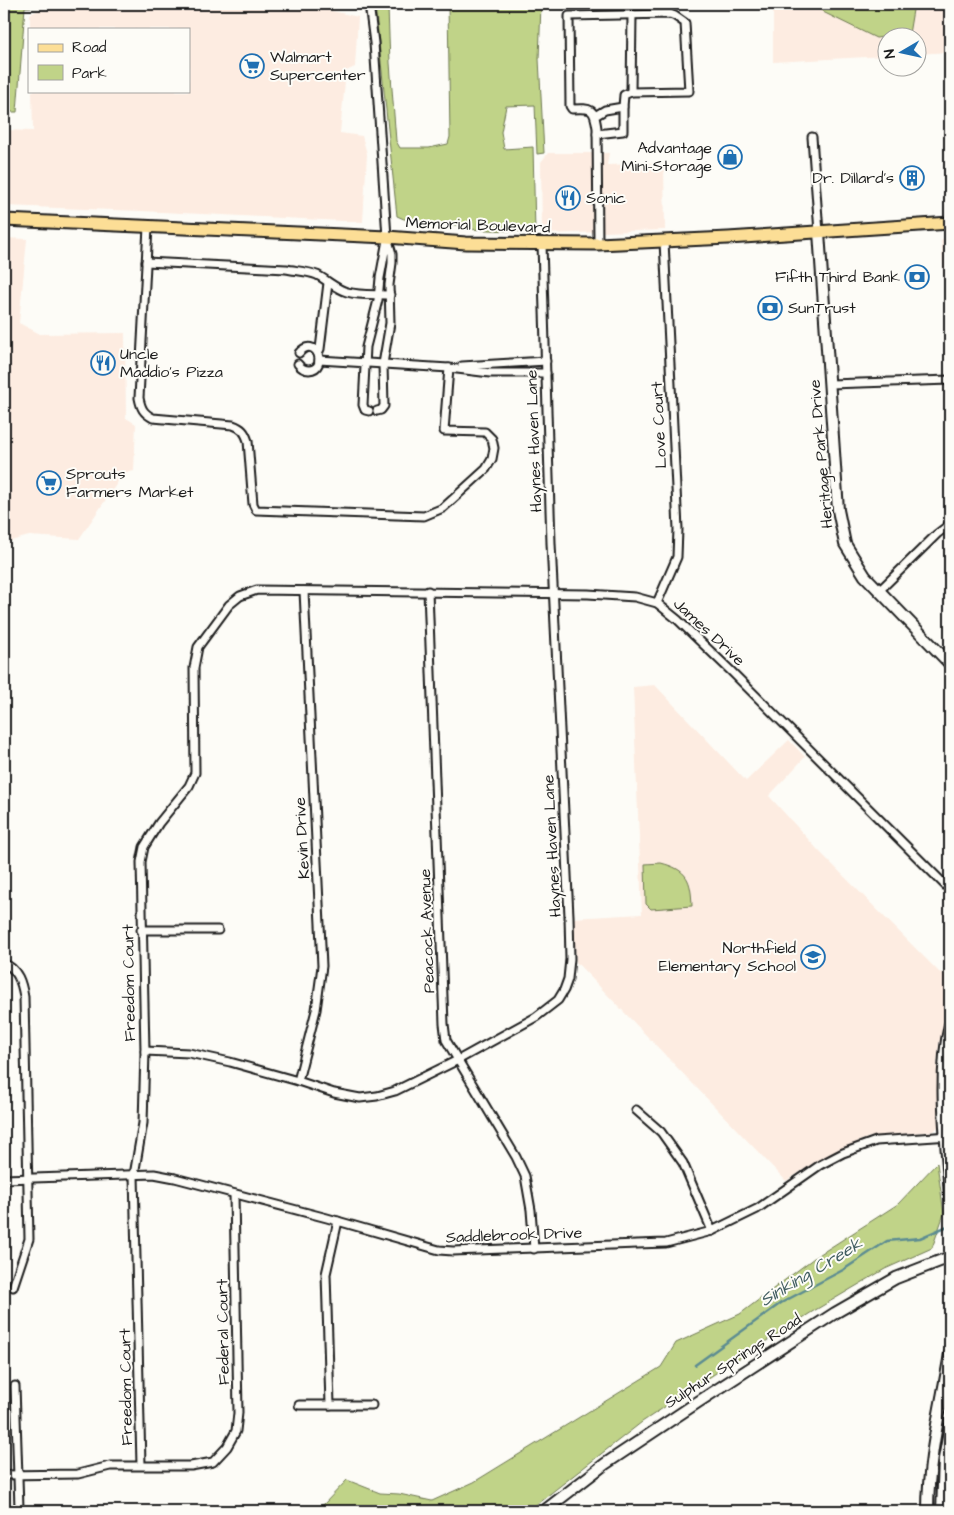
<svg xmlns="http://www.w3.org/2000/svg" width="954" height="1515" font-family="'Architects Daughter',sans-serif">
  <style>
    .built { fill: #fdece1 }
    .green { fill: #c0d388; stroke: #6e7852 }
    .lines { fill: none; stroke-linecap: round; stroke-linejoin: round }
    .stream { stroke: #5b8c92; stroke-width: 2.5 }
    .street-casing { stroke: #1c1c1c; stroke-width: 11 }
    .secondary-casing { stroke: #1c1c1c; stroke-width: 14 }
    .primary-casing { stroke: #1c1c1c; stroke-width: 15 }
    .street { stroke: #fdfcf7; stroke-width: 7 }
    .secondary { stroke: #fdfcf7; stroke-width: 10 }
    .primary { stroke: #fcde96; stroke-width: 11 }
    .labels { text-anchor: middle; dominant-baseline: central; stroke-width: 4; stroke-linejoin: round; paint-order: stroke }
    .poi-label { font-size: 16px; fill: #1c1c1c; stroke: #fdfcf7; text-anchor: start }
    .street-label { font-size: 16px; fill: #1c1c1c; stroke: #fdfcf7 }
    .water-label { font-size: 18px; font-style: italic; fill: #415d61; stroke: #fdfcf7 }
  </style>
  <rect width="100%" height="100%" fill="#fdfcf7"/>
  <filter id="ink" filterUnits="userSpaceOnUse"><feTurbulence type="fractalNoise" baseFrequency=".02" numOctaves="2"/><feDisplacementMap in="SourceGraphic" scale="10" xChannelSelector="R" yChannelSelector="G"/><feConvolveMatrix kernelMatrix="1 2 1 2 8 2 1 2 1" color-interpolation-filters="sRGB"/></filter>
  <g filter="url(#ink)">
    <g class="built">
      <path d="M131,4H303L358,17L355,67L346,71L340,133L362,136L367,154L363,222L141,211L4,206V130L33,131L32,91H189V29H30V14L39,10H107Z"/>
      <path d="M773,4H950V52L917,54L916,38H886V56L773,62Z"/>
      <path d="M548,153H609L607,165L664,163L665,230L542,234L541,162Z"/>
      <path d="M950,236V321L948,322L941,241L945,237Z"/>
      <path d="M4,238L27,239L19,323L40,334L125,333L126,418L136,424L134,471L124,473L79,539L29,536L7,542L4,539Z"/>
      <path d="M655,685L746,781L789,740L805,757L769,796L818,850L939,972L950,976V994L939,1044L937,1066L938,1121V1127L934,1131L869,1137L825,1156L786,1181L576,962L573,918L642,914L633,687Z"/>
    </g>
    <g class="green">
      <path d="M4,4H93V7H25L17,112H4Z"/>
      <path d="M375,4H387L388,8L390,63L396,141L400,148H429L448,144L450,137L448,4H541L539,59L544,153L537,154L535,105L506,106L501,132L504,149L533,147L535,232L466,229L465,226C445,223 413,225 397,216Z"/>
      <path d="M819,4H914L909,34L876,38L823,12Z"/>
      <path d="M661,863C688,870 691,880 692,906L651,909L646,904L645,864Z"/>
      <path d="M937,1163L944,1214L932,1248L885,1269L812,1312L716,1373L642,1422L528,1511H293L323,1505L347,1480L380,1493L399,1494L432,1501L474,1482L661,1367L676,1343L740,1314L814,1258L898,1204Z"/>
    </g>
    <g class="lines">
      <path class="stream" d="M695,1365L781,1303L843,1270L887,1241L920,1238L950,1225"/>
      <g class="street-casing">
        <g id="street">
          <path d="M369,4L374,43L387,237L392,254V263L389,285L390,323L383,364L384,406L381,410L377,411"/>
          <path d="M631,92L632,15"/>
          <path d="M595,116L605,110L623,107L624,95L631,92L689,91L685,23L675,16L670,14L569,16L570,106L572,109C592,108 594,108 597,128L598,244"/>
          <path d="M597,134L623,131V107"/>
          <path d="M812,137L819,232"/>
          <path d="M148,227L139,398C141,408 143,413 153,418L233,425C242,428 245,432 248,441L253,504L256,510L424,516L443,508L486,469L492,459L494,448L492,439L485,432L444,431L449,368"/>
          <path d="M146,262L286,269C296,271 307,271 317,275C327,280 336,289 347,292C361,296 376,294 390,295"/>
          <path d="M318,353L320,349L328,283"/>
          <path d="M319,360L449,368L490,373H546"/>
          <path d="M298,364C301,368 304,370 309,370C329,369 316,334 299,353"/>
          <path d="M462,366L546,361"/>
          <path d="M830,384L950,380"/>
          <path d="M369,411L365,410L363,405L366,347L378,300L380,278L387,240"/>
          <path d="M428,591L444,1024L446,1040L516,1157L525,1176L531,1210L534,1249"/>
          <path d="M879,591L937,534L950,524"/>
          <path d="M657,603L677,557L678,529L664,241"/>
          <path d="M141,930H218"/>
          <path d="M4,964C18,968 22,984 24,997L29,1239L13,1287"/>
          <path d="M145,1051L189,1053L230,1062L298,1081L334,1093L360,1098L377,1096L395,1091L458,1060L536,1017L558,1000L564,990L568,979L570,959L569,916L551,543L542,244"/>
          <path d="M298,1081L316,1010L322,966L304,591"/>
          <path d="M636,1110L661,1132L683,1163L712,1231"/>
          <path d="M4,1179L154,1174L175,1178L327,1218L439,1250L453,1251L637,1244L666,1243L712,1231L757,1209L820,1165L843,1153L876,1141L950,1136"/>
          <path d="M338,1221L326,1274L330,1405H372"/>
          <path d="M15,1386L19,1508L17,1511"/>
          <path d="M299,1405H330"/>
          <path d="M141,1465L134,1175L143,1123L145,1051L141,862L144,847L159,823L189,786L195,773L194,668L198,647L229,605L240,596L257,590L588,594L635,597L657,603L678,620L731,671L950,890"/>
          <path d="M4,1475L78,1474L110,1466H191L213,1462L227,1447L236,1431L238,1413L234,1194"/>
        </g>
      </g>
      <g class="secondary-casing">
        <g id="secondary">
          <path d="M819,232L838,510L845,544L865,576L950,664"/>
          <path d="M950,1025C937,1077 947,1142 950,1196"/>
          <path d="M544,1511L605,1464L698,1402L835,1313L896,1278L950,1257"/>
          <path d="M928,1511C928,1457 941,1407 950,1354"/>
          <path d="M942,1511L944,1459L950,1427"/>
        </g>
      </g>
      <g class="primary-casing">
        <path id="primary" d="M4,220L387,237L466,243L598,244L728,238L950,223"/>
      </g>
      <use href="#street" class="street"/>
      <use href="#secondary" class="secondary"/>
      <use href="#primary" class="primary"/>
    </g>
  </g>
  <defs>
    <g id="supermarket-ring" transform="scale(1.25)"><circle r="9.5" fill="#fdfcf7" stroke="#1f6fb2" stroke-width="1.5"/><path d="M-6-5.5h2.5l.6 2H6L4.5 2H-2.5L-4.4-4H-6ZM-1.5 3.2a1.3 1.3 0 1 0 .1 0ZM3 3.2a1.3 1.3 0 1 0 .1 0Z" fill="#1f6fb2"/></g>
    <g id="shop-ring" transform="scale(1.25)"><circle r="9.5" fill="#fdfcf7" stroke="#1f6fb2" stroke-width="1.5"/><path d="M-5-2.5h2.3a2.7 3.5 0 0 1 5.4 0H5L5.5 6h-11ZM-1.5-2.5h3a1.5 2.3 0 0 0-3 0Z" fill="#1f6fb2"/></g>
    <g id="building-ring" transform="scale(1.25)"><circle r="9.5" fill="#fdfcf7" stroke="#1f6fb2" stroke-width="1.5"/><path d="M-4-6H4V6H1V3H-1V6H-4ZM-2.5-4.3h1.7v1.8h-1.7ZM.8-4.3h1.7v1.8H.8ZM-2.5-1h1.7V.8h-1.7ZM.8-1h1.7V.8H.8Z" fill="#1f6fb2"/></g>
    <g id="restaurant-ring" transform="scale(1.25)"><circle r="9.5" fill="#fdfcf7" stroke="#1f6fb2" stroke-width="1.5"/><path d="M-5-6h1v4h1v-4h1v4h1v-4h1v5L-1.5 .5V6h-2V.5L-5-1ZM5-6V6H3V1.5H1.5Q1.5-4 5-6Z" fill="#1f6fb2"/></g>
    <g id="bank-ring" transform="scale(1.25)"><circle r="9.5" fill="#fdfcf7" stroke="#1f6fb2" stroke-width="1.5"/><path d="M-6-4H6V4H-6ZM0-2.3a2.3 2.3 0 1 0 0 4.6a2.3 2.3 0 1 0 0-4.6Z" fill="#1f6fb2"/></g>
    <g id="school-ring" transform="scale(1.25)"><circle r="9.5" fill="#fdfcf7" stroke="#1f6fb2" stroke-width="1.5"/><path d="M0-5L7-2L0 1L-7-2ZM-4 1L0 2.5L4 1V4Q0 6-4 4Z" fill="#1f6fb2"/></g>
  </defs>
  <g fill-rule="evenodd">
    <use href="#supermarket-ring" x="252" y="66"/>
    <use href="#shop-ring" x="730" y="157"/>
    <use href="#building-ring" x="912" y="178"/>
    <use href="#restaurant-ring" x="568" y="198"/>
    <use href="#bank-ring" x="917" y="277"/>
    <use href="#bank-ring" x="770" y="308"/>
    <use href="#restaurant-ring" x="103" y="363"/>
    <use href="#supermarket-ring" x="49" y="483"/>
    <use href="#school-ring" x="813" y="957"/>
  </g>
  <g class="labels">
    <g class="poi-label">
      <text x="270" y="57">Walmart<tspan x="270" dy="18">Supercenter</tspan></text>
      <text x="712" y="148" text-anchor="end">Advantage<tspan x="712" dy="18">Mini-Storage</tspan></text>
      <text x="894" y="178" text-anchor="end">Dr. Dillard's</text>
      <text x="586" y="198">Sonic</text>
      <text x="900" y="277" text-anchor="end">Fifth Third Bank</text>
      <text x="788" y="308">SunTrust</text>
      <text x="120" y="354">Uncle<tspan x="120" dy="18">Maddio's Pizza</tspan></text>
      <text x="66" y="474">Sprouts<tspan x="66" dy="18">Farmers Market</tspan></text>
      <text x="796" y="948" text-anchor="end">Northfield<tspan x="796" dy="18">Elementary School</tspan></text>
    </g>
    <g class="street-label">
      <text transform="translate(478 225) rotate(2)">Memorial Boulevard</text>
      <text transform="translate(659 425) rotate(-93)">Love Court</text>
      <text transform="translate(534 441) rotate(-92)">Haynes Haven Lane</text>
      <text transform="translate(821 454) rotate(-95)">Heritage Park Drive</text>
      <text transform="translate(709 632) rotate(43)">James Drive</text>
      <text transform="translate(302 838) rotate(-93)">Kevin Drive</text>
      <text transform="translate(552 846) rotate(-93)">Haynes Haven Lane</text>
      <text transform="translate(427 931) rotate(-92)">Peacock Avenue</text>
      <text transform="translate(129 983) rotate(-91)">Freedom Court</text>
      <text transform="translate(514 1235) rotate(-2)">Saddlebrook Drive</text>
      <text transform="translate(223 1332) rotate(-91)">Federal Court</text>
      <text transform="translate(733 1361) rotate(-33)">Sulphur Springs Road</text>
      <text transform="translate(126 1387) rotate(-91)">Freedom Court</text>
    </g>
    <g class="water-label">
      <text transform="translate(811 1272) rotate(-31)">Sinking Creek</text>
    </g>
  </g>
  <rect width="954" height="1515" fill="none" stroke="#fdfcf7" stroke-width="20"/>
  <rect x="10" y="10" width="934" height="1495" fill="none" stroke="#1c1c1c" stroke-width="2" filter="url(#ink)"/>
  <rect x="28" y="28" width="162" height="65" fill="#fdfcf7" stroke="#a3a29f"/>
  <rect x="38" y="44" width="25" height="8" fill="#fcde96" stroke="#a3a29f"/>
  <text x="72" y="52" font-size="15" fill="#1c1c1c">Road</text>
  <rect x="38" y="65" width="25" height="15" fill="#c0d388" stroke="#a3a29f"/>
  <text x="72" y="78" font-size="15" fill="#1c1c1c">Park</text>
  <g transform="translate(902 52) rotate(261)"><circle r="24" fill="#fdfcf7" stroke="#a3a29f"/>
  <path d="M0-4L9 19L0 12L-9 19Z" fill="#1f6fb2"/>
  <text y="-8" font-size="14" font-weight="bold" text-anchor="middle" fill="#1c1c1c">N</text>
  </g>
</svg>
